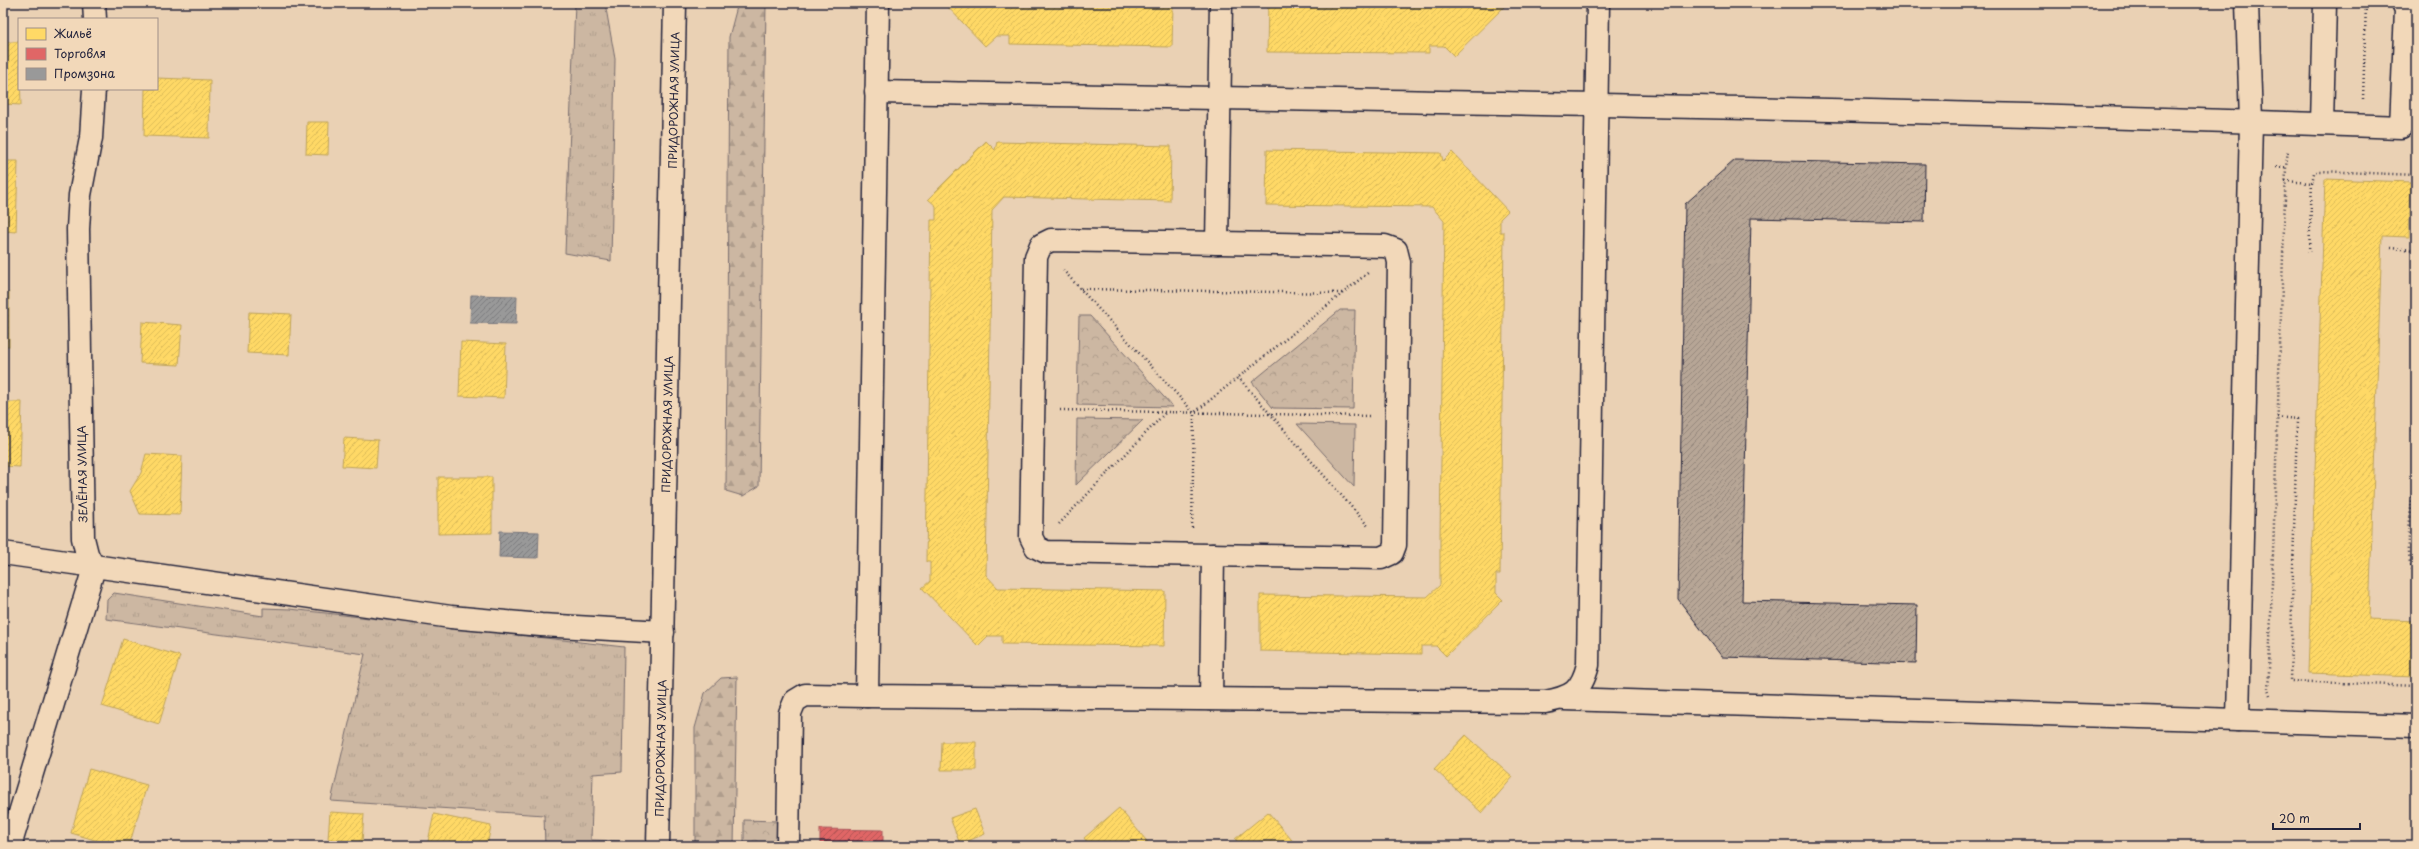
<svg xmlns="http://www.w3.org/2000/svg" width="2419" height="849" font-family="'Playpen Sans',sans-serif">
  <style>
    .grass { fill: url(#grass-tufts); stroke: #776c6e }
    .forest { fill: url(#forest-firs); stroke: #776c6e }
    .park { fill: url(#park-crowns); stroke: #776c6e }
    .pitch { fill: #ccb7a2; stroke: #776c6e }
    .homes { fill: url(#homes-hatch); stroke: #bda259 }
    .shops { fill: url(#shops-hatch); stroke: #a75259 }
    .industry { fill: url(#industry-hatch); stroke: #75757d }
    .building { fill: url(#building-hatch); stroke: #22223b }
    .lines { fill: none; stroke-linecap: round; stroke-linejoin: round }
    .minor-casing { stroke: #22223b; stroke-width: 25 }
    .major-casing { stroke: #22223b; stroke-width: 25 }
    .path { stroke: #22223b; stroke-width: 2.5; stroke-dasharray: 1 3; stroke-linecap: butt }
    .minor { stroke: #f2d8b9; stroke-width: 22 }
    .major { stroke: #f2d8b9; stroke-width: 22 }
    .labels { text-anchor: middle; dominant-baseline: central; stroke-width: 4; stroke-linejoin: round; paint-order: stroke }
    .street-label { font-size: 11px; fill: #22223b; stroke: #f2d8b9 }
  </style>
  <defs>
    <pattern id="grass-tufts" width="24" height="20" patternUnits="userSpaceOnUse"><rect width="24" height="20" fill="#ccb7a2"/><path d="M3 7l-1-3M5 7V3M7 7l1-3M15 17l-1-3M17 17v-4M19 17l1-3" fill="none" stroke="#af9d8c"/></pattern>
    <pattern id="forest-firs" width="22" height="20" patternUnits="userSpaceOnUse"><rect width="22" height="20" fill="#ccb7a2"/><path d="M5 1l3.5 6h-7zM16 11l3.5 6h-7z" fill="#af9d8c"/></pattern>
    <pattern id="park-crowns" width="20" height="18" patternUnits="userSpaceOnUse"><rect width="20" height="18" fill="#ccb7a2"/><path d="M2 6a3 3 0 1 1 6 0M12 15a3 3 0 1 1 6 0" fill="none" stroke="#af9d8c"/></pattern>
    <pattern id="homes-hatch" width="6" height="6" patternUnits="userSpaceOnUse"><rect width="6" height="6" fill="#ffd966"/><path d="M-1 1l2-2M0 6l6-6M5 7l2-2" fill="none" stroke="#daba59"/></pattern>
    <pattern id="shops-hatch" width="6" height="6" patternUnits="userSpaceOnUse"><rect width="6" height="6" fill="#e06666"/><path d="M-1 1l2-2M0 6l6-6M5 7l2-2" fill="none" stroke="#b55455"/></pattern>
    <pattern id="industry-hatch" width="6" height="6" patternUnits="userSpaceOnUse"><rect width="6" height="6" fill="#999"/><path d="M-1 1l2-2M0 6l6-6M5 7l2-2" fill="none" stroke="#7c7c7e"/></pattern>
    <pattern id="building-hatch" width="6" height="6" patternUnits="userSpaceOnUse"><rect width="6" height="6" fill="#b7a696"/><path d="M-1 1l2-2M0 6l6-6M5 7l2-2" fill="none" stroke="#94877c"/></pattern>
  </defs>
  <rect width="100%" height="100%" fill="#ead1b4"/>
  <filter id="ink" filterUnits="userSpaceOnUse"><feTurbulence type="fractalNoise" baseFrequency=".025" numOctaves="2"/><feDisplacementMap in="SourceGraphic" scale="8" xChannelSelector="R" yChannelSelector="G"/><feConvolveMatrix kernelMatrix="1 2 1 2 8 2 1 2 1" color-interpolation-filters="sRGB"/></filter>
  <g filter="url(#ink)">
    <g class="grass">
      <path d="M575,3H605L615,59L611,261L565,253Z"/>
      <path d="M114,593L263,616V608L290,609L624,647L622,772L593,774L591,840L622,841V846H545L544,815L331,801L365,654L106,619L107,600Z"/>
    </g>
    <g class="forest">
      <path d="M738,3H766L759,486L743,496L726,491L729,37Z"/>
      <path d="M737,677L734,846H695V728L705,693L721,678Z"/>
    </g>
    <g class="park">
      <path d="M1340,310H1355L1353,409L1273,408L1252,382Z"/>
      <path d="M1079,316H1090L1173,407L1077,405Z"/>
      <path d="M1077,419L1143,420L1076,485Z"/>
      <path d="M744,820L777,821L776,846H744Z"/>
    </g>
    <path class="pitch" d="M1297,424L1355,425L1354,487Z"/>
    <g class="homes">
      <path d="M944,3H1173L1172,47L1010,44V36H996L985,46Z"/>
      <path d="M1268,3H1508L1454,56L1444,46H1429V53L1267,52Z"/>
      <path d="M3,42H19L21,105L3,104Z"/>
      <path d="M157,78L210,80L209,138L144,136L145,89H157Z"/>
      <path d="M307,122H329L328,155L306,154Z"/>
      <path d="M986,141L995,150L997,142L1171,146L1170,201L1004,197L992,210L986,575L998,588L1165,591L1164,646L1002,644V636H988L978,646L922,588L930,581V562H926L931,220H936V206L928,199Z"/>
      <path d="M1267,150L1441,153L1443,161L1452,152L1508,211L1500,219V232H1504L1500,574H1496V593L1503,600L1446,656L1436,646H1421V654L1260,651V595L1427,597L1440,585V539L1444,221L1432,207L1266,205Z"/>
      <path d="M3,161H18L16,232L3,231Z"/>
      <path d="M2325,179L2411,182L2409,237L2382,236L2369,619L2416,621V677L2308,673Z"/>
      <rect x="3" y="293" width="6" height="53"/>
      <path d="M249,312L291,314L289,355L247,353Z"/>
      <path d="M142,322L182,325L179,365L140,363Z"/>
      <path d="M461,342L506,344L504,398L459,396Z"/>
      <path d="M3,402H22L20,467L3,466Z"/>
      <path d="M344,438L378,440L376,468L342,466Z"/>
      <path d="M146,454L182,456L180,515L140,514L130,491L141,473Z"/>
      <path d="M438,477H492V533L438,534Z"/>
      <path d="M123,639L180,656L159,724L102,706Z"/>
      <path d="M1466,735L1513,777L1482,813L1434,769Z"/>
      <path d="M942,742H976V770H941Z"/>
      <path d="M89,769L147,785L129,846H115L71,833Z"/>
      <path d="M1119,808L1151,846H1090L1084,838Z"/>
      <path d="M975,809L985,834L960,844L950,818Z"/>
      <path d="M330,812L364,814L362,842L328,839Z"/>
      <path d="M1268,812L1297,846H1241L1235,839Z"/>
      <path d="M434,814L491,826L487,846H427Z"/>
    </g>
    <path class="shops" d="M820,829L883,830V846H820Z"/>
    <g class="industry">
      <path d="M471,295L517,296L516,324L470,323Z"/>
      <path d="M500,531L539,532L538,558L499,557Z"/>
    </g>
    <path class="building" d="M1735,160L1925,164L1924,222L1751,218L1742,601L1917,605L1916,663L1722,657L1678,599L1685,204Z"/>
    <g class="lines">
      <g class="minor-casing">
        <g id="minor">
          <path d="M94,3L95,19"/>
          <path d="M878,3L867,696L1545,702C1572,697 1581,692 1588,665L1598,3"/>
          <path d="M876,92C1385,101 1893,108 2401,127L2406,10L2403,3"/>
          <path d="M2322,124L2325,3"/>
          <path d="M1051,240L1385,246L1396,250L1399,262L1395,545L1392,553L1381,558L1046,552L1036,547L1031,537L1036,257L1041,245Z"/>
          <path d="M1217,243L1221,3"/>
          <path d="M3,553L451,617L541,625L663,632"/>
          <path d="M1211,699L1213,555"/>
          <path d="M1564,699L2238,720L2251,121L2247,3"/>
          <path d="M2238,720L2416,726"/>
          <path d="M10,846L94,568L87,554L83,538L78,229L80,195L91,138L94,89"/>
          <path d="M788,846L790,713L795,701L805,695L867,696"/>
        </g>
      </g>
      <g class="major-casing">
        <g id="major">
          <path id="s1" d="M658,846L675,3"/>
        </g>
      </g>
      <g class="path">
        <path d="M2363,99L2366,3"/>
        <path d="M2276,167H2286"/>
        <path d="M2285,181L2312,183L2314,173L2320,171L2416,175"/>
        <path d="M2390,248L2416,250"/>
        <path d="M2309,252L2312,183"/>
        <path d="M1063,270L1194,413L1369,272"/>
        <path d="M1081,289L1342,293"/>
        <path d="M1238,377L1369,527"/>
        <path d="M2416,403L2413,432L2416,471"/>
        <path d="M1060,410L1371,416"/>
        <path d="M2277,417L2297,419L2290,681L2416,686"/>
        <path d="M2416,473C2412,497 2402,562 2416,581"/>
        <path d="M1059,524L1166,412"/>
        <path d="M1192,528L1194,413"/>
        <path d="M2270,696L2268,690L2269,671L2286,167L2288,150"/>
      </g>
      <use href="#minor" class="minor"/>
      <use href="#major" class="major"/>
    </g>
  </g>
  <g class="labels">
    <g class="street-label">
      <text stroke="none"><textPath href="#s1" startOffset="746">ПРИДОРОЖНАЯ УЛИЦА</textPath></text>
      <text stroke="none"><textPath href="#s1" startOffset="422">ПРИДОРОЖНАЯ УЛИЦА</textPath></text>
      <text transform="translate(82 474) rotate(-91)">ЗЕЛЁНАЯ УЛИЦА</text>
      <text stroke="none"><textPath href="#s1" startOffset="98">ПРИДОРОЖНАЯ УЛИЦА</textPath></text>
    </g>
  </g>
  <rect width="2419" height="849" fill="none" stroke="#f2d8b9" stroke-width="16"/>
  <rect x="8" y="8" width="2403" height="833" fill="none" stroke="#22223b" stroke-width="1.5" filter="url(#ink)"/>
  <rect x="18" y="18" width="140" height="72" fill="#f2d8b9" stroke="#9f8f87"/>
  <rect x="26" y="28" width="20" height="12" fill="#ffd966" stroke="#9f8f87"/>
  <text x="54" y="38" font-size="12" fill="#22223b">Жильё</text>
  <rect x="26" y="48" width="20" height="12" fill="#e06666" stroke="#9f8f87"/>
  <text x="54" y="58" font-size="12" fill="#22223b">Торговля</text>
  <rect x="26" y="68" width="20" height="12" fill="#999999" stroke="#9f8f87"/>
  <text x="54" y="78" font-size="12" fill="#22223b">Промзона</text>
  <path d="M2273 823v6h87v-6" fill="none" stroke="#22223b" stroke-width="2"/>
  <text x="2279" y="823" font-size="12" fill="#22223b" stroke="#f2d8b9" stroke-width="3" paint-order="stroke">20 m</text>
</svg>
